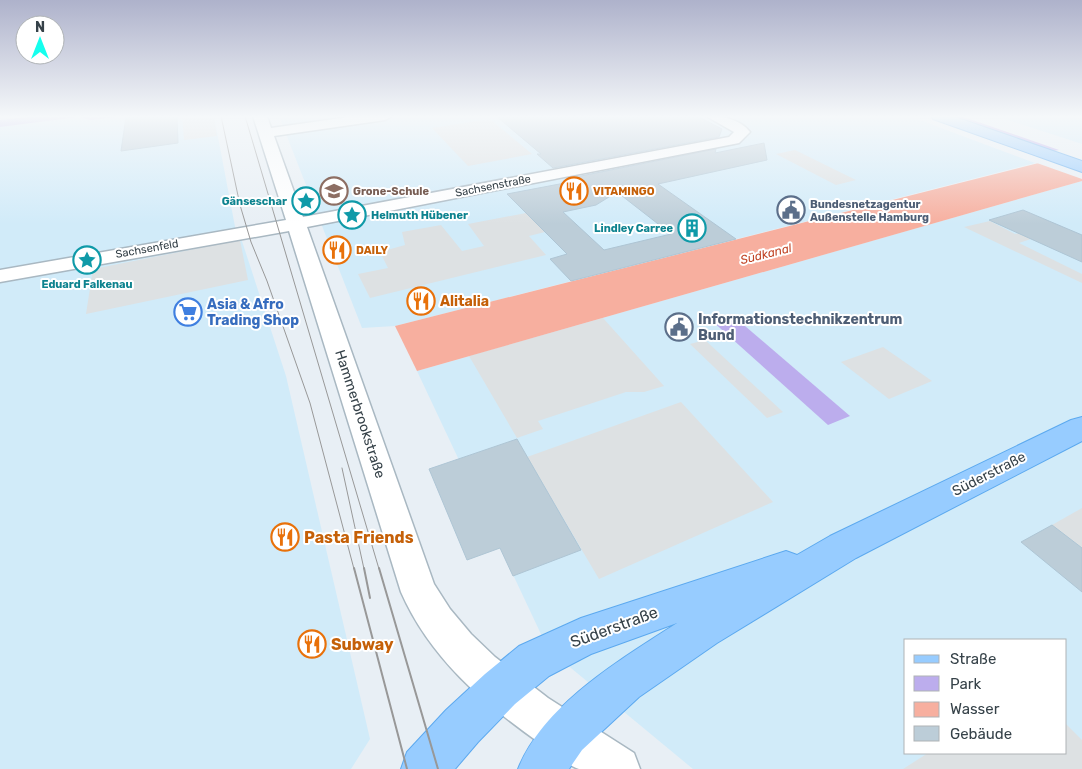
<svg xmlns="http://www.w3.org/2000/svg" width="1082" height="769" font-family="Rubik,sans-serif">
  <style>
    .commercial { fill: #d1ebf9; fill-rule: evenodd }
    .green { fill: #bcaded }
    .parking { fill: #dde1e3 }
    .water { fill: #f7af9f }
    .pier { fill: #e8eff5 }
    .building { fill: #bccdd8; stroke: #aec5d4; fill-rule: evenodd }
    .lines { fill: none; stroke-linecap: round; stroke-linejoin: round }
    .minor-casing { stroke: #a9b8c2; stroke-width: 3 }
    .major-casing { stroke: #5ca9ef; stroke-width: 2 }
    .minor { fill: #fff; fill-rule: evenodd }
    .major { fill: #97ccff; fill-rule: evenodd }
    .tram-far1 { stroke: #989898; stroke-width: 1 }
    .tram { stroke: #989898; stroke-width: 2 }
    .labels { text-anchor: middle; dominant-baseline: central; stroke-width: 4; stroke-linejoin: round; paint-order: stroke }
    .far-street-label { font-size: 11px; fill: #364249; stroke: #fff }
    .far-education-label { font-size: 11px; font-weight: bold; fill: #785e54; stroke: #fff; text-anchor: start }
    .far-food-label { font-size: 11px; font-weight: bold; fill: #c56008; stroke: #fff; text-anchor: start }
    .far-culture-label { font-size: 11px; font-weight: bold; fill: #0d838f; stroke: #fff; text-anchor: end }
    .far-service-label { font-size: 11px; font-weight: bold; fill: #4e5e75; stroke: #fff; text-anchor: start }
    .far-water-label { font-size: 12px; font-style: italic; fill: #c04324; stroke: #fff }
    .food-label { font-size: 14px; font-weight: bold; fill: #c56008; stroke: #fff; text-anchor: start }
    .shop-label { font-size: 14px; font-weight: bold; fill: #366cbe; stroke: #fff; text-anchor: start }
    .service-label { font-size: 14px; font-weight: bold; fill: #4e5e75; stroke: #fff; text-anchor: start }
    .street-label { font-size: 14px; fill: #364249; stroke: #fff }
    .near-food-label { font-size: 16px; font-weight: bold; fill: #c56008; stroke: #fff; text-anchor: start }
    .near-street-label { font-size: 16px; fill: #364249; stroke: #fff }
  </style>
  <rect width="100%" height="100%" fill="#e8eff5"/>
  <g class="commercial">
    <path d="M90,116H214L236,232H239L286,376L370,739L351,769H0V127Z"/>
    <path d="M279,116H909L1035,163L395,326L362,328Z"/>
    <path d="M996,116H1070L1082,120V144Z"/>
    <path d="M1082,181V769H693L548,649L417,371ZM906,640H1066V753H906Z"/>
  </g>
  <g class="green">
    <path d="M36,116H126L91,120L79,117L0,127V120Z"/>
    <path d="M946,116H961L1059,150L1047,152Z"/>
    <path d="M731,314L850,416L828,425L711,320Z"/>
  </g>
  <g class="parking">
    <path d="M182,116H214L217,136L184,140Z"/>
    <path d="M490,119L532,154L468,166L432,128Z"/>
    <path d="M795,150L856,180L836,185L776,154Z"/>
    <path d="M526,213L545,232L529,236L546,255L370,298L358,274L388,268L380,252L405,245L402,232L441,225L462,251L484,246L468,224Z"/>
    <path d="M990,221L1015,234L1031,230L1043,235L1019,243L1082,274V283L964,227Z"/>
    <path d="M240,240L248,280L86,314L93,269Z"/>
    <path d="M603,318L664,386L644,392H626L538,421L543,429L517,438L469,356Z"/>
    <path d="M705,340L783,412L767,418L690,344Z"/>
    <path d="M883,347L932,381L889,399L841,362Z"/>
    <path d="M681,402L773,502L599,579L527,457Z"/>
    <path d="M1082,508V548L1052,525Z"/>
    <path d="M1066,724L1082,740V769H903L928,753H1066Z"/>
  </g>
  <path class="water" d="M1082,152V181L417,371L395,326Z"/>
  <path class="pier" d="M1082,150V179L1034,162Z"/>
  <g class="building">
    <path d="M136,116H177L178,143L121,151L126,117Z"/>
    <path d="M496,116H697L722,129L719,137L553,168L537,154H541Z"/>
    <path d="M764,143L767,160L658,184L736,239L571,281L550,259L567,254L507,194L570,182L566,179L716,149L715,153ZM617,192L671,234L604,250L563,212L596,205Z"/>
    <path d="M1023,210L1082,235V262L989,220Z"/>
    <path d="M517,439L581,550L513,576L500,548L467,560L429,469Z"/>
    <path d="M1052,525L1082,548V592L1021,542Z"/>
  </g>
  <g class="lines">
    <g class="minor-casing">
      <path id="minor" d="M253,116H267L271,128L356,116H392L385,120L274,136L303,217L729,137L734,132L706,116C722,116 740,119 750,132L739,143L734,144L307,227L434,584L450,609L471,634L495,657L548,698L634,753L640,769C626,769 592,769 579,769C570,767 550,750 541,744C483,703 430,658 401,592L289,231L0,282V270L286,220Z"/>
    </g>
    <g class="major-casing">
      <g id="major">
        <path d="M931,116H952L1082,161V172L933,119Z"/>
        <path d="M1082,417V441L856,558L717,643L639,697L582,750L569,769H518C544,704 620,660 677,623L591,654L549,676L515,704L478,742L455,769H401L407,752L446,710L485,674L519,646L581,618L786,551L797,555L830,536L1071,420Z"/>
      </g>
    </g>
    <use href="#minor" class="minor"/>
    <use href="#major" class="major"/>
    <g class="tram-far1">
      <path d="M221,116L240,205L251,242L267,281L310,403L354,569"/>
      <path d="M245,116L379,569"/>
      <path d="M342,468L364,569"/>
    </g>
    <g class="tram">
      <path d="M354,568L407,769"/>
      <path d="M364,568L370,598"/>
      <path d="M379,568L438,769"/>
    </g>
  </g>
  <linearGradient id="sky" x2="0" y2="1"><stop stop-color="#aeb2cb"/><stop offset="0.52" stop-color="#f5f8fa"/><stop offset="1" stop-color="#f5f8fa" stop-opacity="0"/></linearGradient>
  <rect width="1082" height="224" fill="url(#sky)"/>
  <defs>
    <g id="school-ring" transform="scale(1.4375)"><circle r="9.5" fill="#fff" stroke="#8d6e63" stroke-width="1.5"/><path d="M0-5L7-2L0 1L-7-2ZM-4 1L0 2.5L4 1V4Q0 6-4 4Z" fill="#8d6e63"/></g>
    <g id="restaurant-ring" transform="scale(1.4375)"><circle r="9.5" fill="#fff" stroke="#e8710a" stroke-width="1.5"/><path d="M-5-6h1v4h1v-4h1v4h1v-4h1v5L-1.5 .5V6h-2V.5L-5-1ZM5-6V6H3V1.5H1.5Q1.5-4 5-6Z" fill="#e8710a"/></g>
    <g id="sight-ring" transform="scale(1.4375)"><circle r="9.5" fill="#fff" stroke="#0f9aa8" stroke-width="1.5"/><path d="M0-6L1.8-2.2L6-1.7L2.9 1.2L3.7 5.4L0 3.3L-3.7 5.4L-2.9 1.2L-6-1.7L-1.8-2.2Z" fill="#0f9aa8"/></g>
    <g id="civic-ring" transform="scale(1.4375)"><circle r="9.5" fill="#fff" stroke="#5c6f8a" stroke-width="1.5"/><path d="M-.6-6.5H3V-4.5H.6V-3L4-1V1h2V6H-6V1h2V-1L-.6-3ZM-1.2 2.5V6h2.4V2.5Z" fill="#5c6f8a"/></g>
    <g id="building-ring" transform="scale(1.4375)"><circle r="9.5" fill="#fff" stroke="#0f9aa8" stroke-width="1.5"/><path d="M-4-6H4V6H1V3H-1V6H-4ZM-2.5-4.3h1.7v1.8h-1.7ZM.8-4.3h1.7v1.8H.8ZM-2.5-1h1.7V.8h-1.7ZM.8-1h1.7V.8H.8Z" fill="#0f9aa8"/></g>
    <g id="supermarket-ring" transform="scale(1.4375)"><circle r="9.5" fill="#fff" stroke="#3f7fe0" stroke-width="1.5"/><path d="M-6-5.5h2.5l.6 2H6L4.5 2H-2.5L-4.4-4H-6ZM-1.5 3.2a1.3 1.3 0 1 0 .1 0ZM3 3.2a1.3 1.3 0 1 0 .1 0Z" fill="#3f7fe0"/></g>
  </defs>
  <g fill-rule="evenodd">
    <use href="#school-ring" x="334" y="191"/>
    <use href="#restaurant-ring" x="574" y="191"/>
    <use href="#sight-ring" x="306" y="201"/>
    <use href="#civic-ring" x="791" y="210"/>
    <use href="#sight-ring" x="352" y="215"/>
    <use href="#building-ring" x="692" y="228"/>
    <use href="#restaurant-ring" x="337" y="250"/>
    <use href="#sight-ring" x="87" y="260"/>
    <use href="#restaurant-ring" x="421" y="301"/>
    <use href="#supermarket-ring" x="188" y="312"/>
    <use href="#civic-ring" x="679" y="327"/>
    <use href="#restaurant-ring" x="285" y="537"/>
    <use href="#restaurant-ring" x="312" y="644"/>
  </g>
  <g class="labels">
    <g class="far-street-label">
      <text transform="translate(493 186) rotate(-11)">Sachsenstraße</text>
      <text transform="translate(147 249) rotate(-10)">Sachsenfeld</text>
    </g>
    <g class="far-education-label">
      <text x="353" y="191">Grone-Schule</text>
    </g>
    <g class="far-food-label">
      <text x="593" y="191">VITAMINGO</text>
      <text x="356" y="250">DAILY</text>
    </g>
    <g class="far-culture-label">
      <text x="287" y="201">Gänseschar</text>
      <text x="371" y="215" text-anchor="start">Helmuth Hübener</text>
      <text x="673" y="228">Lindley Carree</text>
      <text x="87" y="284" text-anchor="middle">Eduard Falkenau</text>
    </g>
    <g class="far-service-label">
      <text x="810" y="204">Bundesnetzagentur<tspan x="810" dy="13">Außenstelle Hamburg</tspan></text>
    </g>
    <g class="far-water-label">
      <text transform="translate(766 254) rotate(-14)">Südkanal</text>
    </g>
    <g class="food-label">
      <text x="440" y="301">Alitalia</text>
    </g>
    <g class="shop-label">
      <text x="207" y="304">Asia &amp; Afro<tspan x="207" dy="16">Trading Shop</tspan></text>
    </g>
    <g class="service-label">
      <text x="698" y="319">Informationstechnikzentrum<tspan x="698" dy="16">Bund</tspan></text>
    </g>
    <g class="street-label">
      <text transform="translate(360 414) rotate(72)">Hammerbrookstraße</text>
      <text transform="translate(989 474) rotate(-27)">Süderstraße</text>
    </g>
    <g class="near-food-label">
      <text x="304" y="537">Pasta Friends</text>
      <text x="331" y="644">Subway</text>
    </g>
    <g class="near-street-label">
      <text transform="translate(614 627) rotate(-20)">Süderstraße</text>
    </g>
  </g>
  <rect x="904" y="639" width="162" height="115" fill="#ffffff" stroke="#afb3b6"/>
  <rect x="914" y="655" width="25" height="8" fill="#97ccff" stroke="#afb3b6"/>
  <text x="950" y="664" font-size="15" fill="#364249">Straße</text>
  <rect x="914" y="676" width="25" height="15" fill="#bcaded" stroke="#afb3b6"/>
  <text x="950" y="689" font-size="15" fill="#364249">Park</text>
  <rect x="914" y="702" width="25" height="15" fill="#f7af9f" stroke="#afb3b6"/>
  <text x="950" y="714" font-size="15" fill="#364249">Wasser</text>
  <rect x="914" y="726" width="25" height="15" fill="#bccdd8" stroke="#afb3b6"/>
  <text x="950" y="739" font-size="15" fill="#364249">Gebäude</text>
  <g transform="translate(40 40)"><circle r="24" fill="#ffffff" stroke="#afb3b6"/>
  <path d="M0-4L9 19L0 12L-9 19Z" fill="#15ffee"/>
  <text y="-8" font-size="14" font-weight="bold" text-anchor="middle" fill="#364249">N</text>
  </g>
</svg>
